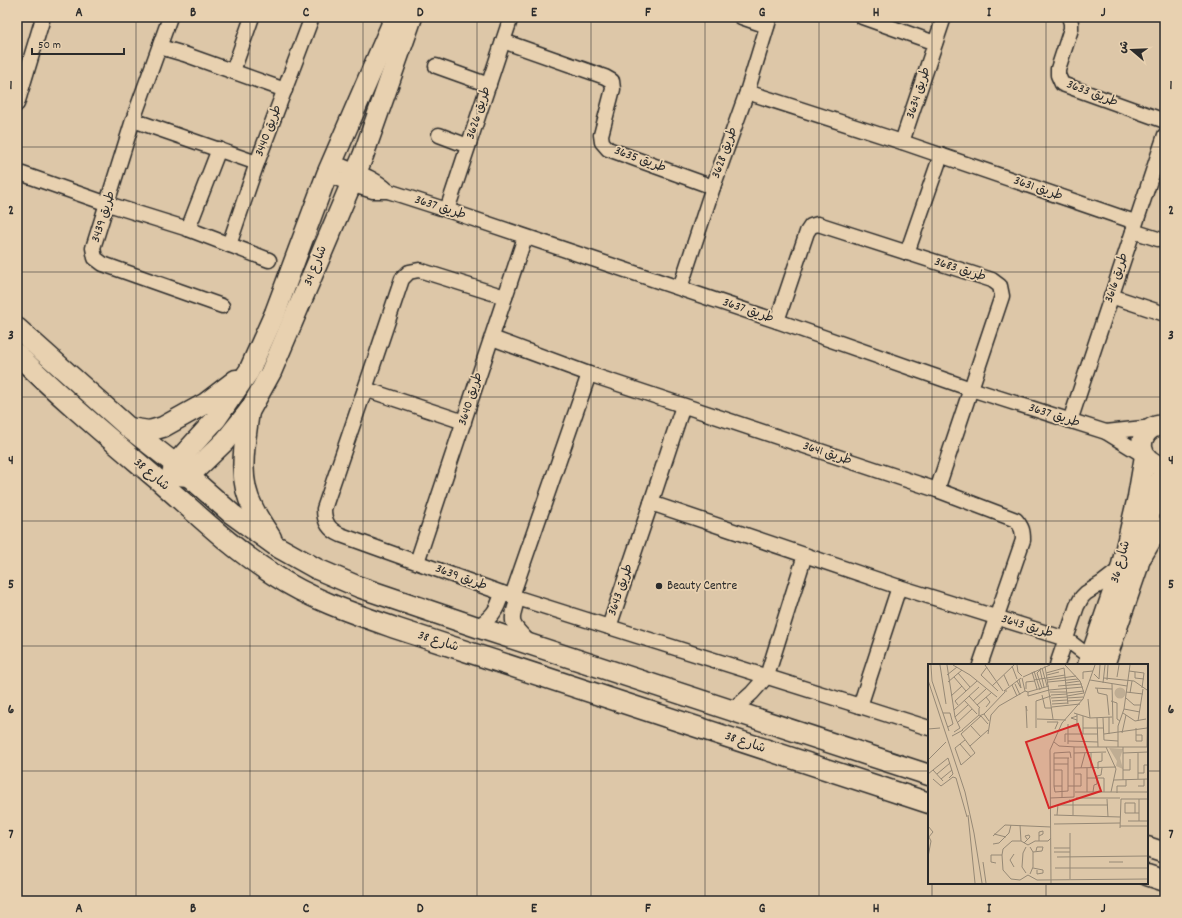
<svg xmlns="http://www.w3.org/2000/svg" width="1182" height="918" font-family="Dekko,'Playpen Sans Arabic',sans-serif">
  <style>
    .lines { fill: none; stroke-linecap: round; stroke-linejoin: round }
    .street-casing { stroke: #2b2b2b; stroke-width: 17 }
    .secondary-casing { stroke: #2b2b2b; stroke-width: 23 }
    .street { stroke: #e8d1b0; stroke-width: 14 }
    .secondary { stroke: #e8d1b0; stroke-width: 20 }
    .grid { fill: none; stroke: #2b2b2b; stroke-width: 1; stroke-opacity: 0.55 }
    .poi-dot { fill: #2b2b2b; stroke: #e8d1b0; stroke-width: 1.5 }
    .labels { text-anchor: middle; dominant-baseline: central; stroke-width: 3.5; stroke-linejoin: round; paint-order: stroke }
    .street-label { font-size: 13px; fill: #2b2b2b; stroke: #e8d1b0 }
    .poi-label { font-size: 13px; fill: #2b2b2b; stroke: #e8d1b0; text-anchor: start }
    .inset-road { fill: none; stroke: #968976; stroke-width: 1 }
    .view { fill: #d62828; fill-opacity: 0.15; stroke: #d62828; stroke-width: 2 }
    .inset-edge { fill: none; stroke: #2b2b2b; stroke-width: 2 }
    .neatline { fill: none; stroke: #2b2b2b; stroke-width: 1.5 }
    .grid-label { font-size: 13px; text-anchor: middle; font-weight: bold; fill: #2b2b2b }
  </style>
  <rect width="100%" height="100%" fill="#ddc7a8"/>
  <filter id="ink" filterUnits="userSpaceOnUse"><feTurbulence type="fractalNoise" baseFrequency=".025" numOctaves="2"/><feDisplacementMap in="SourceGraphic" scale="8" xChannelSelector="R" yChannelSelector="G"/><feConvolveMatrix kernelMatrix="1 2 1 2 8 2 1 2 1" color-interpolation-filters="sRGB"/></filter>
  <g filter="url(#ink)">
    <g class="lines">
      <g class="street-casing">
        <g id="street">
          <path d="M170,17L133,120L93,248L95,258L103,264L222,306"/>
          <path d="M741,17L767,26"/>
          <path d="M862,17L935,43"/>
          <path d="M1069,17L1071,23V29L1058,69V75L1062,84L1165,121"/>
          <path d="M503,41L605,77L612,81L613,89L601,135L602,142L608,149L713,187"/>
          <path d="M160,47L184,54L285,90"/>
          <path d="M436,66L489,85"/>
          <path d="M233,71L252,17"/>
          <path d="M747,92L902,142L1135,222"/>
          <path d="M17,104L42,21L41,17"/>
          <path d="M133,120L257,163"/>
          <path d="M439,135L468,146"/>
          <path d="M902,142L944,17"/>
          <path d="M333,162C352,171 373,176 388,191"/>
          <path d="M17,172L108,204L188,229L269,260"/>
          <path d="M327,174L350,184L373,191H388L447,210L777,321L971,389L1106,432L1145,456"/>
          <path d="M447,210L511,17"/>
          <path d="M188,229L219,149"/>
          <path d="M1133,231L1158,239"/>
          <path d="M229,245L257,163L312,17"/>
          <path d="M907,253L941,155"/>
          <path d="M680,288L713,187L747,92L770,17"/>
          <path d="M1111,296L1165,314"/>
          <path d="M505,297L419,270L409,272L402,279L365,389L324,509C324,522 329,530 341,535L502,593L609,627L651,503"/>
          <path d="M777,321L807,232L811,226L818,224L992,280L1000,286L1002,296L937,490"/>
          <path d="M492,338L589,374L937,490L1016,520C1022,527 1023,531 1023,540L980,665"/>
          <path d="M365,389L464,422"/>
          <path d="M683,406L651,503L899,587L1066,639L1091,658"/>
          <path d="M1070,421L1165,135"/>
          <path d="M1106,432L1153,427"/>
          <path d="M1144,558L1165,522"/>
          <path d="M417,562L525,237"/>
          <path d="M512,596L589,374"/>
          <path d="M518,598C509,624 511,624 530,643"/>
          <path d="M477,627C492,617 497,611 502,593"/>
          <path d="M609,627L860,706L899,587"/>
          <path d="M1057,665L1077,606L1082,597L1086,593L1102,583L1120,569"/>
          <path d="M860,706L929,728"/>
          <path d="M732,711L752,693L767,676L805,555"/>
        </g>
      </g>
      <g class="secondary-casing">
        <g id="secondary">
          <path d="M17,328L129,428L175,464L232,514L276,546L317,569L359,587L477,627L929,775"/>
          <path d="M17,354C61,398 109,438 157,479C195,512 231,548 274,575C312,600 355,614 398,629L929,803"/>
          <path d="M249,411C245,443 237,478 253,508C258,519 265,528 271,538"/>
          <path d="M129,428L149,431L163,427L206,403L236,380"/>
          <path d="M1155,464C1133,453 1140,425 1165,425"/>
          <path d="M176,475L189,476L225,441L250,410L271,372L363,156L412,17"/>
          <path d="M171,477L175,464L216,419L249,371L275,313L327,174L395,17"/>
          <path d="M1088,665L1121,569L1138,497L1145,456"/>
          <path d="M1104,665L1138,566L1155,491L1165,470"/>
          <path d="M1147,847L1165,853"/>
          <path d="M1147,875L1165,881"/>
        </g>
      </g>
      <use href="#street" class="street"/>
      <use href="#secondary" class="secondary"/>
    </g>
  </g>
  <path class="grid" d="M136,17V901M250,17V901M363,17V901M477,17V901M591,17V901M705,17V901M819,17V901M932,17V665M1046,17V665M17,147H1165M17,272H1165M17,397H1165M17,521H1165M17,646H1165M17,771H929M1147,771H1165M932,883V901M1046,883V901"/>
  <circle class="poi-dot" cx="659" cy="586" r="4"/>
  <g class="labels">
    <g class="street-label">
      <text transform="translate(919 93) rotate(-72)">طريق 3634</text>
      <text transform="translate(1092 94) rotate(21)">طريق 3633</text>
      <text transform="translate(479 113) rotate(-72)">طريق 3626</text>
      <text transform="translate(269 131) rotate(-69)">طريق 3440</text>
      <text transform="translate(725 153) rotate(-70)">طريق 3628</text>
      <text transform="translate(640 160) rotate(20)">طريق 3635</text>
      <text transform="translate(1038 189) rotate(19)">طريق 3631</text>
      <text transform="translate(440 208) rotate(18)">طريق 3637</text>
      <text transform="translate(104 217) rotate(-72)">طريق 3439</text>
      <text transform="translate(316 266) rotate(-68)">شارع 34</text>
      <text transform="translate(960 270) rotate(18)">طريق 3683</text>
      <text transform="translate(1117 278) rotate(-72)">طريق 3616</text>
      <text transform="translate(748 311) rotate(19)">طريق 3637</text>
      <text transform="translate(471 399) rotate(-72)">طريق 3640</text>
      <text transform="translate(1054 416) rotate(18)">طريق 3637</text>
      <text transform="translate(827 454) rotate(18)">طريق 3641</text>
      <text transform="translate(151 475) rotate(41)">شارع 38</text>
      <text transform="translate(1121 562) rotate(-74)">شارع 36</text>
      <text transform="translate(461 578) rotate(20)">طريق 3639</text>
      <text transform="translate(621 590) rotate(-71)">طريق 3643</text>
      <text transform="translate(1027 627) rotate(17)">طريق 3643</text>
      <text transform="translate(438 642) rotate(18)">شارع 38</text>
      <text transform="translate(745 743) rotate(19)">شارع 38</text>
    </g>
    <g class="poi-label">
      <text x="667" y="586">Beauty Centre</text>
    </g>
  </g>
  <g transform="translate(928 664)">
    <rect width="220" height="220" fill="#ddc7a8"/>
    <path d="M181,84L195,85L192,94L195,105L188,102L189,97Z" fill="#bfad93"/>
    <path d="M186.5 29a5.5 5.5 0 1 1 11 0a5.5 5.5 0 1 1-11 0Z" fill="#bfad93"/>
    <path class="inset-road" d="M3,1L4,17L21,67M12,1L18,40M19,1L27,53L32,64L26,68M25,1L42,11L69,33M57,1L75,27M89,1L90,8L94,12M137,1L152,17L156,29L139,32M84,2L89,15M117,2L125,55M59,3L53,11L70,27M113,4L112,6L116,23M114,4L119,22M136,4L140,40M112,6L109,9L114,24M106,7L112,26M201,7L216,9L214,24M104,8L109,25M207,8V14L216,15M30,9L42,23M118,9L136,4M166,10L171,15L172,1M19,11L29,3M76,11L81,22M119,11L131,8M26,13L38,27M95,13L122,1M189,13L191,1M94,14L97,27M176,14L206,17L219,26M155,15V8L165,7M0,16L37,128L46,169L54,219M106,16L137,11M119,16L148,12M162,16L199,22M179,16L180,1M89,17L93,24L91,15M20,18L34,6M120,18L150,15M138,19L152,17M175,19L177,1M87,20L92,31M184,20L185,60M84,21L89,32M64,22L86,1M130,22L154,20M167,24L184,25M169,24L170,29L179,31L181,51M98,25V18L107,17M79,27H76L93,14M100,28V32L121,26L155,23M122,28H139M198,28L215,30M139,29L156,27M202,29L204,17M114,31L117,44H124M123,31L139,30M23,32L34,22M41,32L52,44M58,33L62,38L58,43M123,34L139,33M139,34L155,33M198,34L206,41H213M160,35L162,54M36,36L49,50M45,37L58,25M124,37L139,36M139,37L154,36M183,37L189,39V55L192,57M124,40L140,39M30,41L27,37L49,17M49,41L63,29M124,43L152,40M196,45L212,48M26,46L51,23M99,47L98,42L99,64M15,49H22L25,60L20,63M146,49L162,54L184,53M195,49L207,57L218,55M56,50L77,28M51,52L56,50L61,57M149,52L143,54L149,56M27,53L40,41M181,53V70M169,54L170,83M175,54L176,76L190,77M109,55L138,56M210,57L215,25M119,58H130L127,65M29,59L44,45M43,62L53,73M140,63L149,62V50M108,64V37L123,32M155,64H175M208,64V77H214V71H208M0,65L12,64M34,66L51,51V44M194,69L198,51M60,70L63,51L71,42L97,27L100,28L121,22M155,70V52M176,70L219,64M24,72L35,66M37,76L27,84L33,101L47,89L33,70L53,52L60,60M140,77L170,78M126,78L131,82L148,83H220M137,78V70H170M32,80L43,93M140,80V60M42,82L60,66M178,83L188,105L183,128M190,83V62L196,45L202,1M195,83V116M219,83L220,13M146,89L178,88M195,89L220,88M210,89V115M126,94H141M0,96L18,78M126,100H140M146,104L188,103M153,104L157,89M159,104V128M163,104V89M170,105V98L174,97V89M5,106L15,117M126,106V122H134M134,106H126V89L142,88L143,94M195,106H202V95M210,109H216V101H220M0,110L20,94L25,110L21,114M9,110L22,99M159,114H176V128M5,115L13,122L25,113L28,114L39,153M13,115L24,106M186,116L220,115M126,122L127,128L140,127V94M140,122H153V110H147M210,122H216V115M147,128H220M165,128L166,121L169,120V112L173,111L174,104M189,129V122H198V116M122,134L146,133V83M134,134V106M148,134H192M179,135L180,153M211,135V157M141,136L145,137V151M207,149V139H197V149H211M40,151L47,219M126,151L192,153M129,151L130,141H180M200,157H220M126,160L192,159M92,161L93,177M0,162L5,168L0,174M192,162H220M192,164L193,135H220M142,169V215M66,170L78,173M65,172L77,161L123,163M111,177V168L115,167V170L111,172M96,179L102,173L101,171L97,172L99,175M65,180L71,179L81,169L83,161M100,181L107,177H120L123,174M98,183L95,189L94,203L98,209M102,183L105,188V203L102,210M126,184H142M105,188L114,187L115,183H109L108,187M126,188H142M86,190L82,196L86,203M0,193L3,177L1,173M129,193L220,192M55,198L58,219M181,198H195M68,199L63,198V191H74M105,204L115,206V209L109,210V206M127,204H220M100,211L109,216L220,215M100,211L92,216L83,215L75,206L74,191L75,185L84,177H93L100,181M123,219L122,86L134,59L155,35L167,1"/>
    <path class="view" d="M150,60L173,127L121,144L98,78Z"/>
    <rect width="220" height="220" class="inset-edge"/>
  </g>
  <rect width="1182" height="918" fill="none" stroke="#e8d1b0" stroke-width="44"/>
  <g transform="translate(1132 50) rotate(289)" stroke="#e8d1b0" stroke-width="3" paint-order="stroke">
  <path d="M0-3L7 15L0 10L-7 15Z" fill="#2b2b2b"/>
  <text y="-6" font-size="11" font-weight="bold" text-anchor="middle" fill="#2b2b2b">ش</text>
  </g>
  <path d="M32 48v6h92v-6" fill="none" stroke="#2b2b2b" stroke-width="2"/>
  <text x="38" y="48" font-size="12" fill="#2b2b2b" stroke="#e8d1b0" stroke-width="3" paint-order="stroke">50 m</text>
  <rect x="22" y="22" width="1138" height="874" class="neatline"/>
  <g class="grid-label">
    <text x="79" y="16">A</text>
    <text x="193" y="16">B</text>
    <text x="306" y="16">C</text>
    <text x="420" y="16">D</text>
    <text x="534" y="16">E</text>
    <text x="648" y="16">F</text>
    <text x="762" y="16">G</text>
    <text x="876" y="16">H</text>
    <text x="989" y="16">I</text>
    <text x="1103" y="16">J</text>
    <text x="11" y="89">1</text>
    <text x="1171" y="89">1</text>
    <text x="11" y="214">2</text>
    <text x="1171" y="214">2</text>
    <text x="11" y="339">3</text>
    <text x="1171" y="339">3</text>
    <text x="11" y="464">4</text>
    <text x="1171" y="464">4</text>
    <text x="11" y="588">5</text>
    <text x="1171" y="588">5</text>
    <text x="11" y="713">6</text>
    <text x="1171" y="713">6</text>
    <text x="11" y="838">7</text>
    <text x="1171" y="838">7</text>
    <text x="79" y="912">A</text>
    <text x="193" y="912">B</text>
    <text x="306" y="912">C</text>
    <text x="420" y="912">D</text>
    <text x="534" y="912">E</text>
    <text x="648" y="912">F</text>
    <text x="762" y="912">G</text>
    <text x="876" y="912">H</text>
    <text x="989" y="912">I</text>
    <text x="1103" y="912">J</text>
  </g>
</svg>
